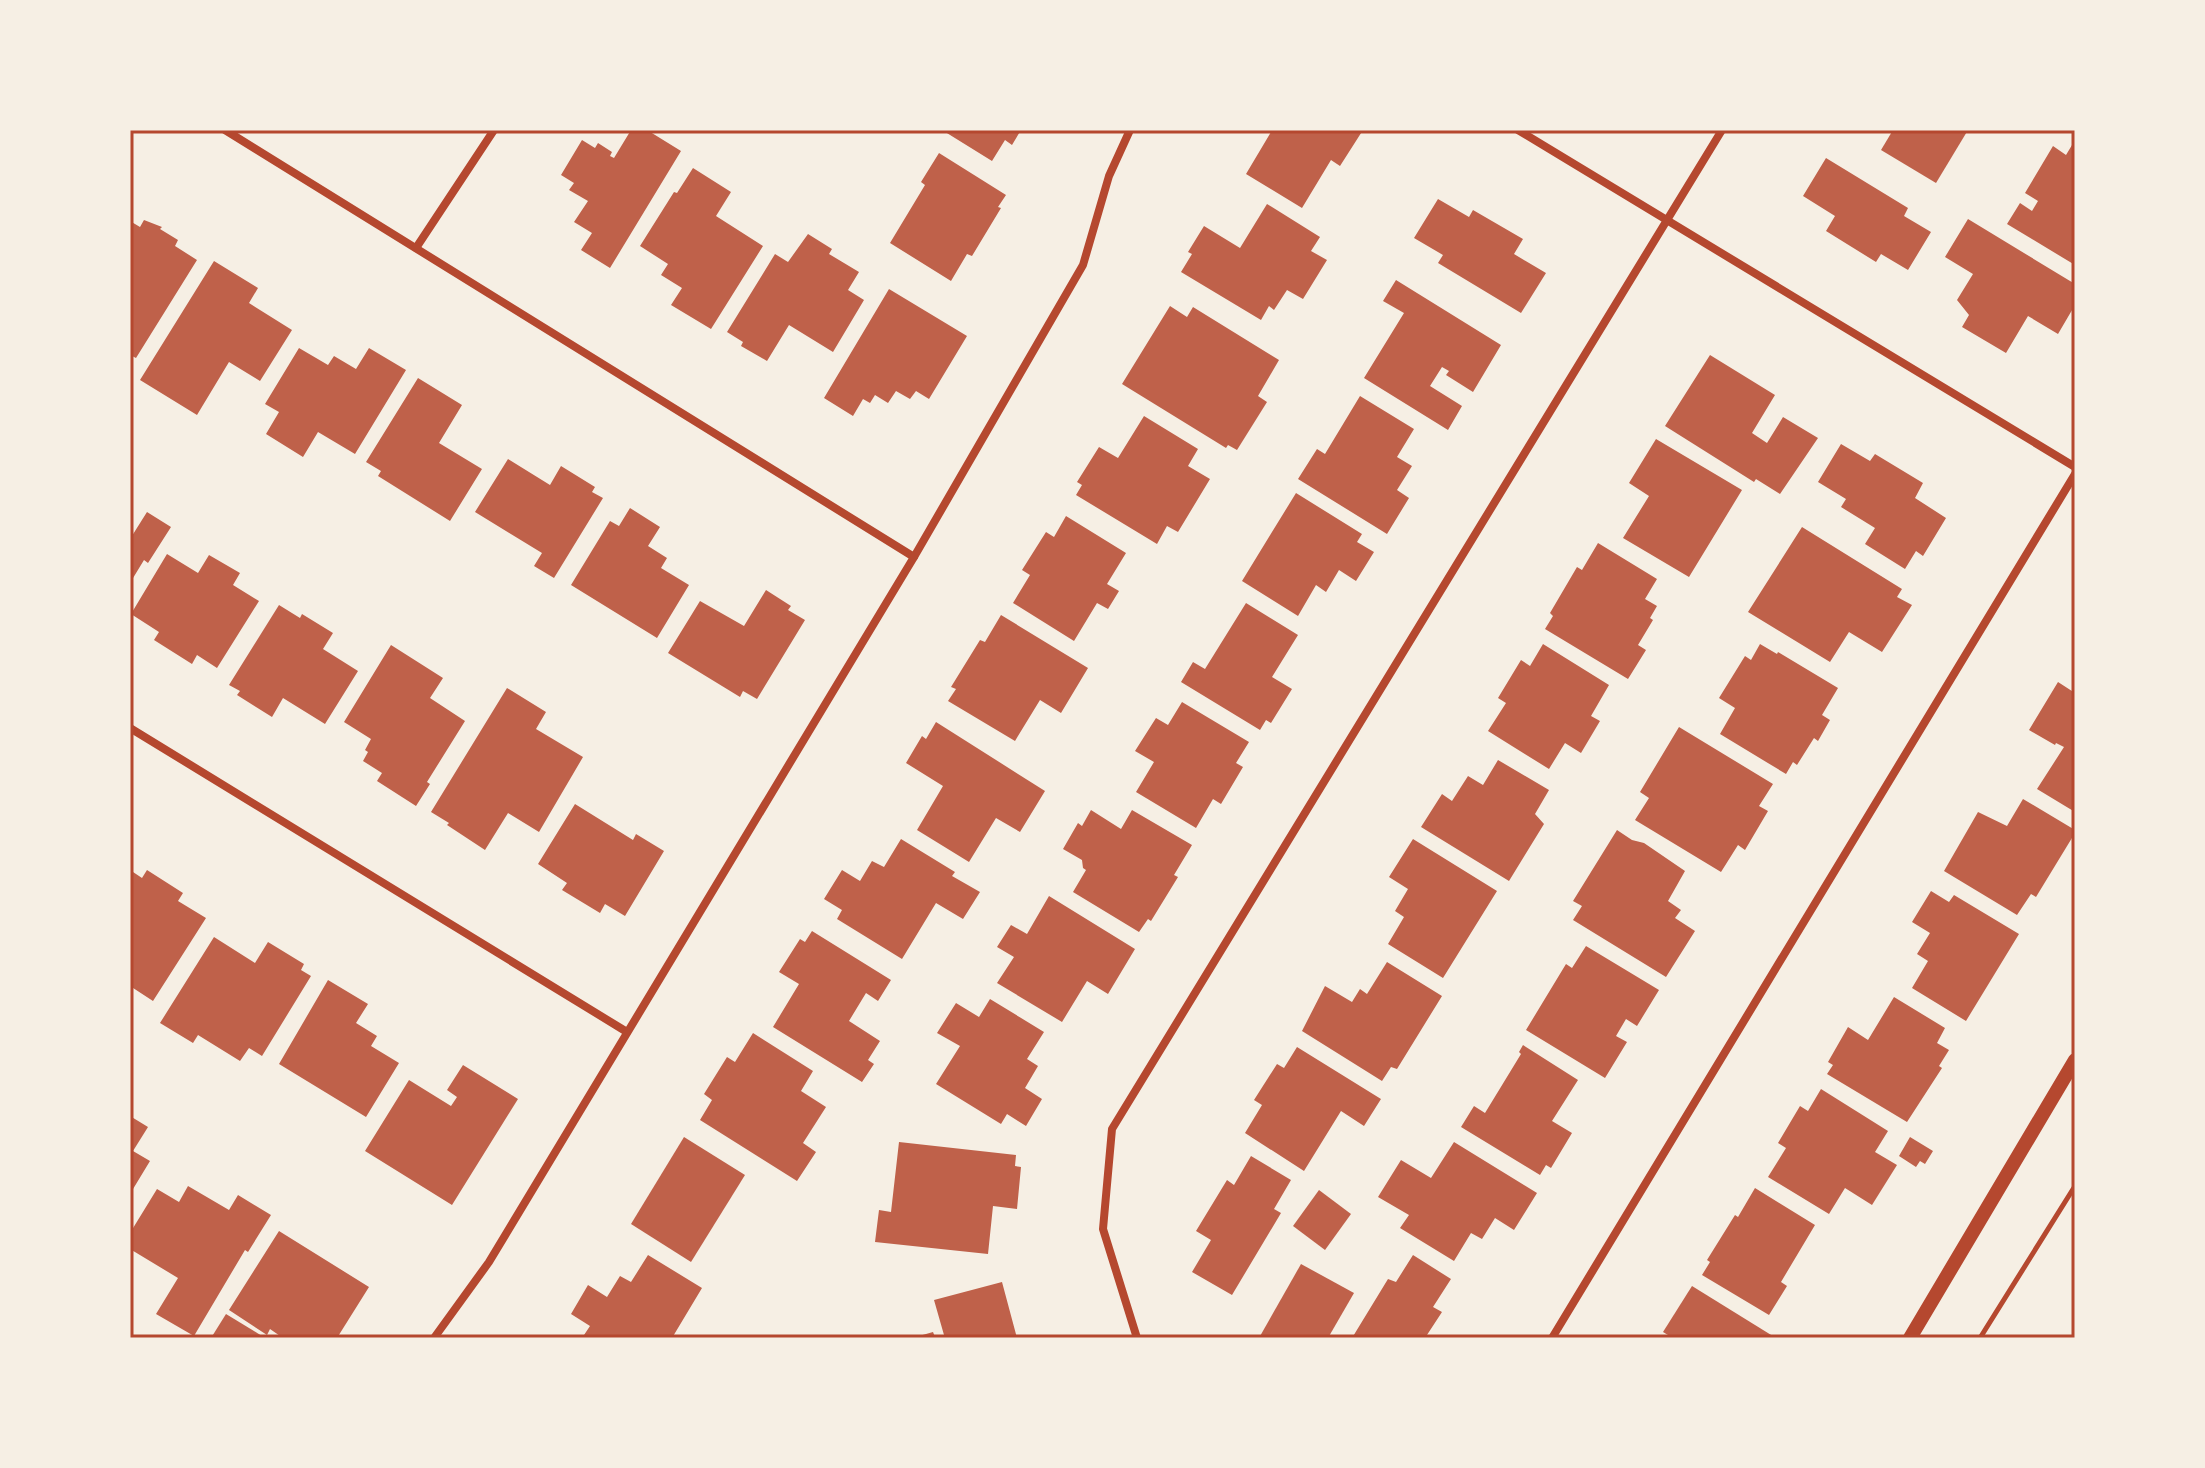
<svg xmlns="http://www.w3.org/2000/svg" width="2205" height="1468" font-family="Lato,sans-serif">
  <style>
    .building { fill: #bf614a }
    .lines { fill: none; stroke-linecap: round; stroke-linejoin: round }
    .path { stroke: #b5482f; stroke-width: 5 }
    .minor { stroke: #b5482f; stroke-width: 8 }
    .tertiary { stroke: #b5482f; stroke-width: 14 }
    .neatline { fill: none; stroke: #b5482f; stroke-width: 3 }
  </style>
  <rect width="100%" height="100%" fill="#f6efe4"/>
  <g class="building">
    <path d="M631,130H647L681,151L610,268L581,250L592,233L574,222L588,201L569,190L574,183L561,175L582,140L595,148L598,143L612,152L610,156L614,158Z"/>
    <path d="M942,130H1021L1012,145L1005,140L992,161Z"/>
    <path d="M1268,130H1363L1340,166L1331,160L1302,208L1246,174L1271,132Z"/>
    <path d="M1893,130H1968L1936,183L1881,150Z"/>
    <path d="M2072,145L2075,146V265L2007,224L2020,203L2032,211L2038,201L2025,193L2053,146L2066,155Z"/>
    <path d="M939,153L1006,195L998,207L1001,208L972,256L967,254L951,281L890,243L925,185L921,182Z"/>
    <path d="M1826,158L1908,208L1904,216L1931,232L1908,270L1881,254L1876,262L1826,231L1835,216L1803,196Z"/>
    <path d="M693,168L731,192L716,216L763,246L711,329L671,305L682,288L661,275L668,264L640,246L674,192L677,193Z"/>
    <path d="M1438,199L1469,217L1473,210L1523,239L1514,254L1546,273L1521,313L1438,263L1443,255L1414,238Z"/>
    <path d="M1267,204L1320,237L1311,251L1327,260L1303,299L1287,290L1274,310L1269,306L1261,320L1181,272L1192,254L1188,252L1204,226L1240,248Z"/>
    <path d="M1968,219L2075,284V305L2058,334L2028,316L2006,353L1962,327L1969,315L1957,300L1973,274L1945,257Z"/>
    <path d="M144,220L162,227L160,229L178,240L175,246L197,260L136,358L130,355V221L140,227Z"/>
    <path d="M808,234L832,249L829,254L859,272L848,290L864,300L833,352L789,325L767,361L741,346L743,342L727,332L775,254L788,262Z"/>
    <path d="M214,261L258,288L249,303L292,330L260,381L229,362L197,415L140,380Z"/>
    <path d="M1396,280L1501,345L1473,392L1446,375L1449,371L1442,367L1430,386L1462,406L1448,430L1364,378L1404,313L1383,301Z"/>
    <path d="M889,289L967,336L929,399L916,391L910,399L896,391L888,403L875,395L870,403L863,399L853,416L824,398Z"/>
    <path d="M1170,306L1187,317L1193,307L1279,360L1258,396L1267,402L1237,450L1228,445L1226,448L1122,384Z"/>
    <path d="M299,348L328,365L334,356L356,369L369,348L406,370L355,454L318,432L303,457L266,434L279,412L265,404Z"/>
    <path d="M1710,355L1775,395L1752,433L1767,443L1783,417L1818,438L1780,494L1756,479L1754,482L1665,426Z"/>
    <path d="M418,378L462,405L439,443L482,469L450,521L378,476L381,471L366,462Z"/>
    <path d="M1360,396L1414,429L1397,457L1412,466L1397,490L1409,498L1387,534L1298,479L1317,449L1325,454Z"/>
    <path d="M1144,416L1198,449L1188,466L1210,479L1178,532L1167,526L1157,544L1076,495L1082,485L1077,482L1099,447L1118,458Z"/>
    <path d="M1656,439L1742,490L1689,577L1623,538L1649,496L1629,483Z"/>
    <path d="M1841,444L1870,461L1875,454L1923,483L1915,498L1946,518L1923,556L1916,551L1905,569L1865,544L1875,528L1841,507L1846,499L1818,482Z"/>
    <path d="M508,459L550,485L561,466L595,487L592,492L603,498L554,578L534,566L542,553L475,512Z"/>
    <path d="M1296,493L1362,534L1357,542L1374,552L1356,581L1339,570L1326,592L1316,585L1298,616L1242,581Z"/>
    <path d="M630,508L660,527L648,546L667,558L661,568L689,585L657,638L571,585L610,521L619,526Z"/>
    <path d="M147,512L171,527L148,563L144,560L130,583V539Z"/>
    <path d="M1066,516L1126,553L1107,584L1119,591L1108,609L1097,603L1074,641L1013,603L1030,575L1022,570L1046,532L1054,537Z"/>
    <path d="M1802,527L1902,589L1897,597L1912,605L1882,652L1849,632L1830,662L1748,612Z"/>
    <path d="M1598,543L1657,579L1645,599L1657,606L1650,618L1653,620L1638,645L1646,650L1628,679L1545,629L1553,616L1550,613L1577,567L1582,570Z"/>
    <path d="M167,554L198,573L209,555L240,573L233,585L259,601L217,668L197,655L192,664L154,640L159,632L131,614Z"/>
    <path d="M766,590L791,606L788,610L805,620L757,699L743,691L740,697L668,653L700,601L744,626Z"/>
    <path d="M1246,603L1298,635L1272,677L1292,689L1271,723L1266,720L1260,730L1181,682L1193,662L1205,669Z"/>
    <path d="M279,605L300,618L302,614L333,633L323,649L358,671L325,724L283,698L272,717L237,695L240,691L229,685Z"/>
    <path d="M1001,615L1088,668L1061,713L1040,700L1015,741L948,701L956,689L951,687L980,640L985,642Z"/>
    <path d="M1543,644L1609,685L1591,716L1600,721L1581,753L1565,743L1549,769L1488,731L1506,703L1498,698L1521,660L1530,666Z"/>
    <path d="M1760,644L1777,654L1778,652L1838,688L1822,715L1830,720L1818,741L1814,738L1797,765L1793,762L1786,774L1720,734L1735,708L1719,698L1745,656L1751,660Z"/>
    <path d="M391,645L443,678L430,698L465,721L427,782L430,784L416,806L377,781L382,773L363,761L368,752L365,750L371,739L344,722Z"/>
    <path d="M2058,682L2075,693V812L2037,789L2064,747L2056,743L2055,745L2029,730Z"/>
    <path d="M507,688L546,712L536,729L583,757L539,832L508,813L485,850L447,825L449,823L431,812Z"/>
    <path d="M1182,702L1249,742L1236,763L1243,767L1221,804L1213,799L1196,828L1136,792L1154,762L1135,751L1156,718L1168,725Z"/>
    <path d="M936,722L1045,791L1020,832L996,818L969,862L917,830L943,786L906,763L922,736L926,739Z"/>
    <path d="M1679,727L1773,784L1759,806L1768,811L1745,850L1738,845L1721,872L1635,820L1649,798L1640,792Z"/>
    <path d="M1498,760L1549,790L1535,814L1544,824L1509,881L1421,827L1442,794L1452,801L1468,776L1483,785Z"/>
    <path d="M2023,799L2075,830V833L2036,897L2031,894L2017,915L1944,871L1978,812L2007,826Z"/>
    <path d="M575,804L633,840L636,834L664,851L625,916L605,904L600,913L562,890L567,883L538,864Z"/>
    <path d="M1091,810L1121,829L1132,810L1192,845L1174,875L1178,877L1151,921L1148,919L1139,932L1073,892L1086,870L1083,868L1082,860L1063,849L1078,823L1082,826Z"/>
    <path d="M1617,830L1632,840L1644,843L1685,871L1668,901L1681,910L1675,918L1695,931L1666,977L1573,920L1582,906L1573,901Z"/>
    <path d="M901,839L955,872L952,876L980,892L963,919L936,903L902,959L837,919L842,910L824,899L842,870L860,881L872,861L884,867Z"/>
    <path d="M1413,839L1497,891L1443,978L1388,944L1404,917L1395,911L1408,889L1389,877Z"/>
    <path d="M130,870L142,878L147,870L183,893L178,901L206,918L153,1001L130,986Z"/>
    <path d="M1931,891L1949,902L1954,895L2019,934L1966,1021L1912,988L1928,961L1917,954L1930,933L1912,922Z"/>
    <path d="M1049,896L1135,949L1108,994L1087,981L1062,1022L997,983L1014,957L997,947L1011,925L1027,934Z"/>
    <path d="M812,931L891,980L878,1001L866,993L849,1021L880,1041L868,1060L874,1064L862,1082L773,1027L799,984L779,972L800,939L805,942Z"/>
    <path d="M214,937L255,963L268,942L304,964L301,970L311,976L262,1056L249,1048L240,1061L198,1035L193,1043L160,1023Z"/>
    <path d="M1586,946L1659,990L1637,1026L1626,1019L1616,1036L1627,1042L1605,1078L1526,1030L1566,964L1572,968Z"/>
    <path d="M1387,962L1442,996L1397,1069L1391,1067L1382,1081L1302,1031L1325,986L1352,1002L1360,989L1367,994Z"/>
    <path d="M328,980L368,1004L356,1023L377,1036L371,1046L399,1063L366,1117L279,1064Z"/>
    <path d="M1894,997L1945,1028L1937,1043L1949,1050L1939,1066L1942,1068L1907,1122L1827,1074L1833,1065L1828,1062L1848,1027L1868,1040Z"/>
    <path d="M990,999L1044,1032L1027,1059L1038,1066L1025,1088L1042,1099L1026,1126L1007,1114L1001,1124L936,1084L960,1046L937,1033L956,1003L979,1017Z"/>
    <path d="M753,1033L813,1071L801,1091L826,1107L803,1143L816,1152L797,1181L700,1120L712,1100L704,1094L727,1057L735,1062Z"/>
    <path d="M1523,1045L1578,1080L1552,1121L1572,1133L1551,1168L1546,1165L1540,1175L1461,1127L1474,1106L1485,1113L1521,1054L1519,1052Z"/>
    <path d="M1297,1047L1381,1099L1364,1126L1341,1111L1304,1171L1245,1133L1262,1105L1254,1100L1277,1064L1284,1068Z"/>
    <path d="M463,1065L518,1099L452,1205L365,1151L409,1080L451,1106L457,1097L447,1090Z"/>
    <path d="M1821,1089L1888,1131L1875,1152L1897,1165L1872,1205L1845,1188L1829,1214L1768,1177L1786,1148L1778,1143L1800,1106L1808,1111Z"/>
    <path d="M130,1116L148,1127L133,1151L150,1161L130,1194Z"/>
    <path d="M684,1137L745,1175L691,1262L631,1224Z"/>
    <path d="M1910,1137L1933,1151L1925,1164L1920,1161L1916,1167L1899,1156Z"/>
    <path d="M899,1142L1016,1155L1015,1166L1021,1167L1017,1209L993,1206L988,1254L875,1242L879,1210L891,1212Z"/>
    <path d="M1454,1142L1537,1193L1514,1230L1495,1218L1482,1239L1471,1233L1454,1261L1400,1228L1409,1215L1378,1197L1401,1160L1431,1178Z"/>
    <path d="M1251,1156L1291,1180L1274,1209L1281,1213L1232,1295L1192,1272L1211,1240L1196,1231L1227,1180L1234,1185Z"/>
    <path d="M188,1186L229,1210L238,1195L271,1215L248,1252L245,1250L194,1336L156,1314L178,1278L130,1249V1233L157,1189L179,1202Z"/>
    <path d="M1755,1188L1815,1225L1781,1282L1787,1286L1769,1315L1702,1275L1710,1262L1707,1260L1735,1215L1738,1217Z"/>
    <path d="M1319,1190L1351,1214L1325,1250L1293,1226Z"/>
    <path d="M279,1231L369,1287L337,1338H283L270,1329L267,1335L229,1310Z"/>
    <path d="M648,1255L702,1288L672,1338H589L584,1335L590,1326L571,1314L588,1285L607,1297L620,1276L631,1282Z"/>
    <path d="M1413,1255L1451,1279L1433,1307L1442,1312L1425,1338H1352L1388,1279L1396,1282Z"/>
    <path d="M1301,1264L1354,1293L1328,1338H1259Z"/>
    <path d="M1002,1282L1017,1338H912L933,1332L935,1337L944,1335L934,1300Z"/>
    <path d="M1692,1286L1776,1338H1673L1663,1332Z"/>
    <path d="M226,1314L262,1336L261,1338H211Z"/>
  </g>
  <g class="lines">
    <path class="path" d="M1980,1338L2075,1186"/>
    <g class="minor">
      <path d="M225,130L914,557"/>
      <path d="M1518,130L2075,467"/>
      <path d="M416,248L494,130"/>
      <path d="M130,728L627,1032"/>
      <path d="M434,1338L489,1262L914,557L1083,265L1109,176L1130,130"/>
      <path d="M1137,1338L1103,1229L1112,1129L1722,130"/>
      <path d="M1552,1338L2075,474"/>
    </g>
    <path class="tertiary" d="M1910,1338L2075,1060"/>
  </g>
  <rect width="2205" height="1468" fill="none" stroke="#f6efe4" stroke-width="264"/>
  <rect x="132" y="132" width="1941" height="1204" class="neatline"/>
</svg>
